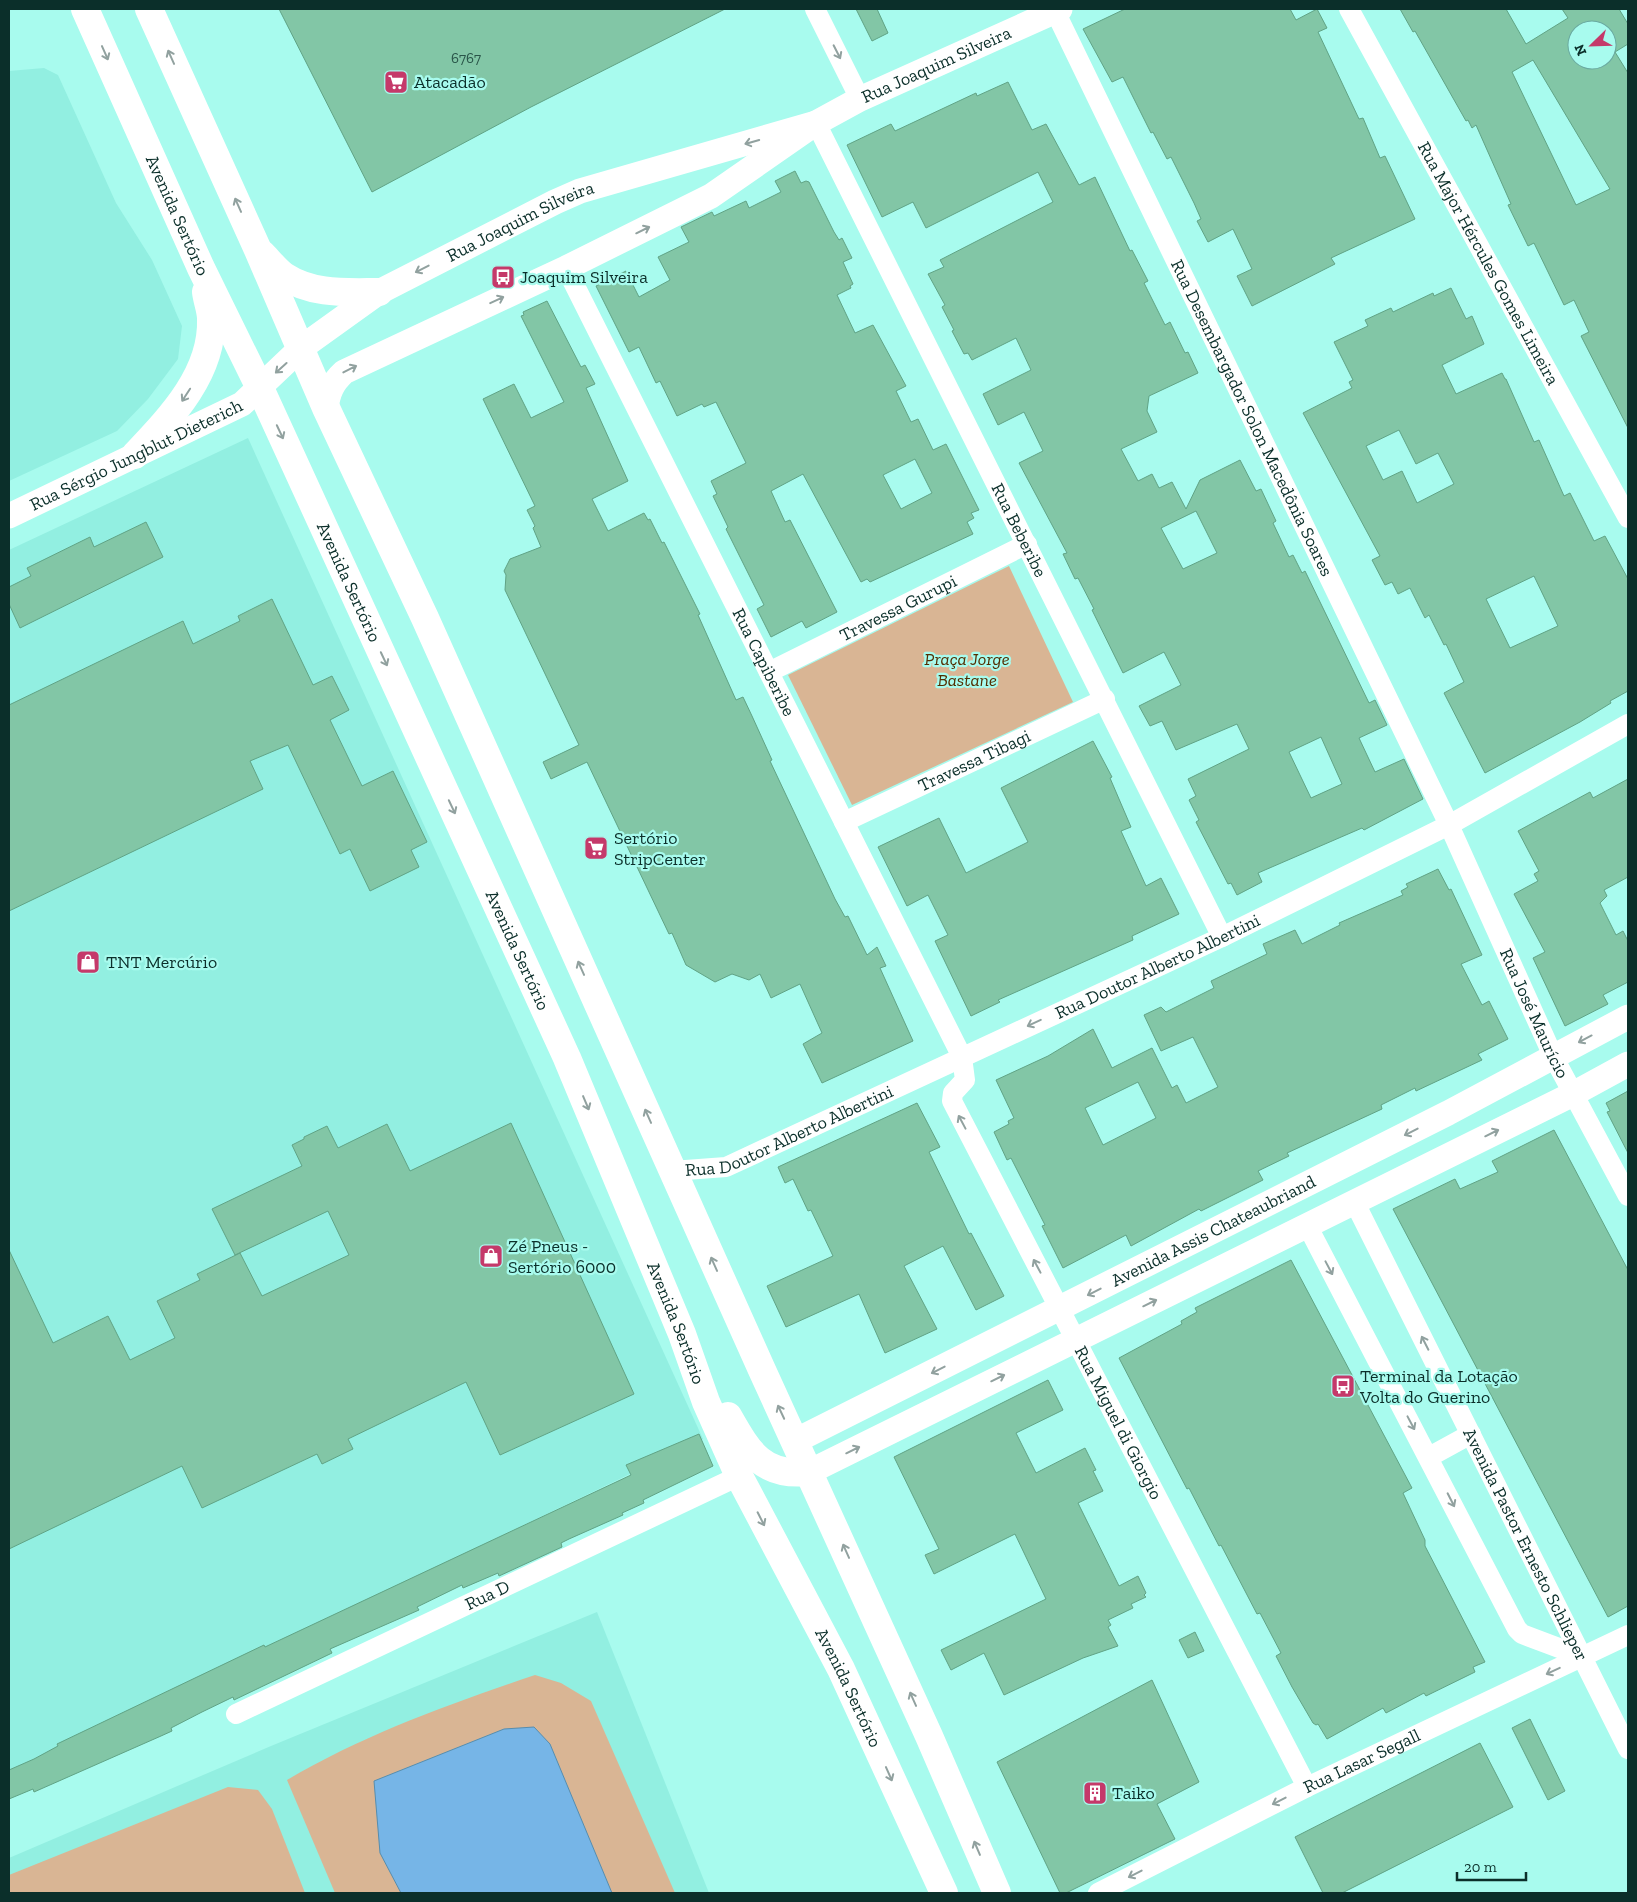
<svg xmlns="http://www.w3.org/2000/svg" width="1637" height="1902" font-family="'Zilla Slab',serif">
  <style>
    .built { fill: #92efe1 }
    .green { fill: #d9b594 }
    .water { fill: #76b5e7; stroke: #568dae }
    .building { fill: #82c6a6; stroke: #60a385; fill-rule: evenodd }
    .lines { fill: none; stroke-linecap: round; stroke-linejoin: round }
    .minor { stroke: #fff; stroke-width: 20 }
    .tertiary { stroke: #fff; stroke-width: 25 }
    .primary { stroke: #fff; stroke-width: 28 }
    .oneway { stroke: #91a19f }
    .labels { text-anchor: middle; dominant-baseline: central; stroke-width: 4.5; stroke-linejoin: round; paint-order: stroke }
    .number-label { font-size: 15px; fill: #295549 }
    .street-label { font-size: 18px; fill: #0b2f2a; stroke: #a8fbee }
    .poi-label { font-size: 18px; fill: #0b2f2a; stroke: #a8fbee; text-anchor: start }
    .park-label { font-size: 18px; font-style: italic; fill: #532e02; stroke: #a8fbee }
  </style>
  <rect width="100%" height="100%" fill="#a8fbee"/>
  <g class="built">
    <path d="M44,68L58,75L116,203L152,260L182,326L178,359L148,399L117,431L9,481V71Z"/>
    <path d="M248,438L703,1439L9,1772V550Z"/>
    <path d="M597,1612L709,1893H9V1858L271,1746Z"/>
  </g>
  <g class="green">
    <path d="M1009,566L1073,702L852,805L788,675Z"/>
    <path d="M535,1675L561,1683L591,1701L675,1893H335L287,1780C365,1734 450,1704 535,1675Z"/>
    <path d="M228,1787L258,1790L272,1809L305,1893H9V1875Z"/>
  </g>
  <path class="water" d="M534,1727L550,1744L612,1893H401L380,1853L374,1781L504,1729Z"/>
  <g class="building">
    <path d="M279,9H725L531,107L372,192Z"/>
    <path d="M856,9H877L888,33L872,41Z"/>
    <path d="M1125,9H1290L1296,20L1317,9L1327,28L1318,32L1359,119L1363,118L1380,158L1385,156L1415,219L1331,258L1335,264L1252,306L1237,276L1252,269L1233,229L1208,242L1197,221L1201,219L1194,203L1171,157L1167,159L1153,132L1151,133L1123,77L1112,82L1083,29Z"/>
    <path d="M1400,9H1506L1526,44L1568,18L1562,9H1619L1628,24V44L1615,52L1628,73V428L1581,336L1589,332L1574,300L1564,305L1534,243L1528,246L1508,205L1511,204L1476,125L1472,128L1468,120L1466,121L1415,31L1413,32ZM1577,30H1607V60H1577ZM1533,60L1610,189L1576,205L1512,72Z"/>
    <path d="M1008,82L1032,130L1046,124L1079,185L1095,177L1130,251L1132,250L1148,281L1144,283L1165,325L1170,322L1185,353L1188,352L1198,373L1149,396L1147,411L1157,432L1121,449L1138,481L1152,474L1159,488L1172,482L1186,509L1200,480L1240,460L1256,491L1261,489L1276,521L1273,523L1289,557L1293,555L1302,573L1305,571L1369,703L1375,700L1387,725L1359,738L1375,772L1404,759L1423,799L1364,830L1362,828L1258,873L1262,882L1237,895L1231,883L1228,884L1196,822L1199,820L1189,800L1196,796L1188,779L1249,749L1237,724L1176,750L1162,721L1150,726L1139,706L1181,685L1164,652L1123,673L1092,610L1094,609L1078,578L1075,579L1063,554L1067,553L1019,463L1043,451L1024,412L998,425L983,394L1031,370L1016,338L972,360L968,353L964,354L952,331L954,330L942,307L945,305L928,274L944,267L940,260L1053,202L1038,172L926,228L913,202L882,217L847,145L891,124L895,131L976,93L977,96ZM1196,511L1217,553L1183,569L1161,528ZM1321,737L1342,784L1311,798L1289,752Z"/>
    <path d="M795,171L801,183L806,181L809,182L834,232L839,240L842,238L852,258L843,262L853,284L850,286L851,288L837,295L855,333L873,325L906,386L896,391L911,422L918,419L933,450L946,444L979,510L971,513L974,518L967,522L973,534L870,582L867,579L861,582L803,474L771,491L785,522L790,520L837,612L806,628L802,621L771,637L757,609L764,605L726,529L728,527L713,496L717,494L711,481L746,463L716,402L704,407L702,404L677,416L660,381L656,383L639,347L629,352L596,286L626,271L639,297L670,280L658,257L689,242L681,227L712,212L714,216L746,201L749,208L781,192L775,181ZM915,459L932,493L901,509L883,475Z"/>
    <path d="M1451,288L1466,319L1472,316L1484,344L1442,365L1456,394L1502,373L1505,379H1506L1534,442L1539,440L1564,496L1570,493L1594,541L1605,536L1628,579V691L1610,701L1611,703L1580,722L1485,773L1444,693L1464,682L1446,644L1444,645L1429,615L1425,618L1410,588L1398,594L1392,582L1385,585L1372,560L1380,556L1303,413L1352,388L1349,382L1353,380L1334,342L1368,326L1365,320L1391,308L1393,312L1433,293L1434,296ZM1399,430L1416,464L1438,453L1454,484L1417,503L1402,471L1383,480L1366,446ZM1534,576L1558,626L1510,648L1486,599Z"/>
    <path d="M547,301L581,367L585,365L595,384L586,388L628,481L592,499L608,531L644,513L648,520L650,519L662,543L664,542L700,614L698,615L736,700L743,697L752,716L772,760L770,761L835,899L845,917L848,916L867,955L877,947L886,966L880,968L913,1041L822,1083L803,1044L822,1033L800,984L771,998L760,974L749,980L732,974L715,982L686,965L672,933L669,934L587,762L551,779L543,762L579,745L505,590L506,575L504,571L510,559L541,547L533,528L535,526L527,510L535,506L483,399L514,384L531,418L564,402L521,316L524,315L523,312Z"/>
    <path d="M146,522L163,557L20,628L9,604V587L31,576L27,568L90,537L94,547Z"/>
    <path d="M272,599L313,685L332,676L349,710L330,720L362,786L393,771L427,842L411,850L419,867L370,891L350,849L340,854L288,745L250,761L263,789L9,911V705L183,621L193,644L240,621L238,616Z"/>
    <path d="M1093,741L1112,777L1110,778L1131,827L1121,831L1146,886L1161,878L1179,914L1132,936L1133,940L998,1000L1000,1002L971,1016L935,941L948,935L928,895L907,906L878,847L939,818L966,873L1028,842L1001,788Z"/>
    <path d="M1628,779V877L1604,890L1607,896L1600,903L1616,935L1623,931L1628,941V982L1603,995L1608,1004L1565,1026L1533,958L1545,952L1514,894L1538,881L1534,874L1539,871L1518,831L1590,792L1593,798Z"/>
    <path d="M1438,869L1449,890L1451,889L1482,955L1461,964L1482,1005L1489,1001L1508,1039L1478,1054L1482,1060L1416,1091L1415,1088L1381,1105L1382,1109L1287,1153L1289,1156L1258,1171L1263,1180L1201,1211L1199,1209L1131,1246L1126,1235L1063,1268L1042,1226L1045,1225L1011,1158L1007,1160L994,1132L1009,1124L1008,1121L1014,1118L996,1080L1048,1056L1093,1029L1112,1068L1152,1048L1172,1088L1177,1085L1186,1103L1218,1087L1193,1037L1161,1051L1144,1015L1161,1007L1166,1012L1214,988L1211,981L1267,954L1263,944L1295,930L1302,944L1340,925L1339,923L1403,895L1401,891L1408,887L1406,884ZM1138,1082L1156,1118L1103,1145L1085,1108Z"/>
    <path d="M1628,1091V1153L1607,1112L1610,1111L1606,1103Z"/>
    <path d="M917,1103L940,1147L929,1152L969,1234L971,1233L1004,1296L976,1310L943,1246L904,1266L937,1329L885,1353L859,1294L786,1327L767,1286L833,1256L811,1210L808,1211L793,1179L785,1183L778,1167Z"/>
    <path d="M511,1123L634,1394L500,1455L466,1382L348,1439L353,1449L322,1464L317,1454L202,1508L182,1466L9,1549V1250L53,1343L108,1316L130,1360L175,1338L157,1301L200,1280L197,1274L240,1253L262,1296L349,1255L328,1211L235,1255L212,1209L302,1166L292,1145L304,1139V1137L327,1126L338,1148L387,1124L410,1171Z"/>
    <path d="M1554,1130L1628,1270V1606L1608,1617L1393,1209L1455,1179L1460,1189L1498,1172L1492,1161Z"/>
    <path d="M1291,1260L1412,1488L1403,1493L1425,1540V1546L1485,1662L1473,1667L1475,1672L1426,1696L1424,1693L1386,1713L1383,1708L1327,1739L1318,1724L1316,1725L1313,1723L1292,1687L1276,1656L1281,1653L1260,1613L1257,1614L1221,1545L1219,1546L1189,1488L1187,1489L1119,1358L1182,1324L1181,1321L1197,1312L1195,1308Z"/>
    <path d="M1048,1380L1063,1410L1016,1433L1036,1473L1085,1448L1096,1470L1093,1471L1103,1491L1078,1503L1119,1586L1138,1576L1146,1593L1144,1595L1146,1597L1131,1604L1133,1608L1108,1620L1111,1625L1108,1627L1118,1646L1083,1658L1004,1695L984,1653L951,1670L941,1650L1046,1599L1015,1534L934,1574L925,1555L939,1549L894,1457Z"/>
    <path d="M699,1434L713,1466L643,1500L644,1503L622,1513L623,1515L569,1539L561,1543L562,1547L499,1576L498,1573L463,1588L462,1585L417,1607L419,1610L330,1649L332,1653L234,1700L233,1697L202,1712L171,1728L172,1731L161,1736L34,1792L33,1789L9,1799V1770L34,1759L58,1746L57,1744L264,1645L265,1647L631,1475L626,1465Z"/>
    <path d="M1195,1632L1204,1651L1188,1658L1179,1640Z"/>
    <path d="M1152,1680L1199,1782L1157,1804L1175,1839L1066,1893H1060L997,1762Z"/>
    <path d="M1530,1719L1565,1791L1548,1800L1512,1728Z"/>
    <path d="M1480,1743L1513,1807L1342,1893H1323L1295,1837Z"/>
  </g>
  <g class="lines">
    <g class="minor">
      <path d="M815,9L860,99"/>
      <path id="s1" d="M1349,9L1628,518"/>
      <path id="s2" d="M1055,11L1449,825L1553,1056L1628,1196"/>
      <path id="s3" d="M816,123L1222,937"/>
      <path id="s4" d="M566,268L962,1057L965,1080L953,1093L952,1101L1307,1787"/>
      <path id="s5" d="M769,672L1027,544"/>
      <path id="s6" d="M844,822L1105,699"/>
      <path id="s7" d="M672,1171L726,1167L1222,937L1449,825L1628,724"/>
      <path id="s8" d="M1354,1201L1628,1749"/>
      <path d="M1307,1225L1517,1629L1522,1634L1583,1657"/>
      <path d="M1429,1457L1471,1434"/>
      <path id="s9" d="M236,1714L739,1476"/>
      <path id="s10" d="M1098,1893L1307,1787L1628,1635"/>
    </g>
    <g class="tertiary">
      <path id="s11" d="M326,408C328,393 332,383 344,372L566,268L711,196L816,123L860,99L1060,9"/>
      <path id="s12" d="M9,516L242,404L301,348L379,292L555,202L580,191L816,123"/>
      <path id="s13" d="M795,1441L1448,1113L1628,1017"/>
      <path d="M809,1472L1573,1094L1628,1064"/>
    </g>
    <g class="primary">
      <path id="s14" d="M85,9L201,268L260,388L567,1058L682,1334L706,1402L739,1476L841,1669L944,1893"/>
      <path d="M149,9L258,250L326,408L425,618L762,1370L929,1736L997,1893"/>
      <path d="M262,254C269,261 276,270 284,276C313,295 346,292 379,292"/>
      <path d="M135,455C170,418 213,374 211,319C211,310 207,301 206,292"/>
      <path d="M728,1416C749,1453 763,1477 809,1472"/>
    </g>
  </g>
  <defs><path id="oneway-shaft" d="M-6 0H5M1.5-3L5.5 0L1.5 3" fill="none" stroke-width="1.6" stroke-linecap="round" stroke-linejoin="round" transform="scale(1.25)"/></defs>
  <g class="oneway">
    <use href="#oneway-shaft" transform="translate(837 52) rotate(63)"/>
    <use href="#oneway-shaft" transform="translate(105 53) rotate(66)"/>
    <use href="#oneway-shaft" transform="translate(171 57) rotate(-114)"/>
    <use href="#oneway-shaft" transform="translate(752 142) rotate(164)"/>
    <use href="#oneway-shaft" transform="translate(238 205) rotate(-114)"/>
    <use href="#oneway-shaft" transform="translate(643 230) rotate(-26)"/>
    <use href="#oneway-shaft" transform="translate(422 269) rotate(153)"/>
    <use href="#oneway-shaft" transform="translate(497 300) rotate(-25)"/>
    <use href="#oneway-shaft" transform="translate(281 368) rotate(138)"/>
    <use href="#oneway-shaft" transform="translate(350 369) rotate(-27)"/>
    <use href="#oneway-shaft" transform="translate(186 395) rotate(123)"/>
    <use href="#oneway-shaft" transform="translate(280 432) rotate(65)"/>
    <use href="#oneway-shaft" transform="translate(384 659) rotate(65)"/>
    <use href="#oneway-shaft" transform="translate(452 807) rotate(65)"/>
    <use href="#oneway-shaft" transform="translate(581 968) rotate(-114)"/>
    <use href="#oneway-shaft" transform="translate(1034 1023) rotate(155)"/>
    <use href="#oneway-shaft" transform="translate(1585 1039) rotate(152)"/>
    <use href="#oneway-shaft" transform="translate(586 1103) rotate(67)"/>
    <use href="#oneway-shaft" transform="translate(648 1116) rotate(-114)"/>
    <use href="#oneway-shaft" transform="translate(962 1122) rotate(-118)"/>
    <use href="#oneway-shaft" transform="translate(1411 1132) rotate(153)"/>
    <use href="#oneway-shaft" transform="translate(1492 1133) rotate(-26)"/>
    <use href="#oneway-shaft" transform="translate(714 1264) rotate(-114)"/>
    <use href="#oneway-shaft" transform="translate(1037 1266) rotate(-118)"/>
    <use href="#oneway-shaft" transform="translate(1329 1268) rotate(62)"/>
    <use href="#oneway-shaft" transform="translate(1094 1292) rotate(153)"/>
    <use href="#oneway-shaft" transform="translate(1150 1303) rotate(-26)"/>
    <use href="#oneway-shaft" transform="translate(1425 1343) rotate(-117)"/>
    <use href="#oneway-shaft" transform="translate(938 1370) rotate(153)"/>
    <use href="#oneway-shaft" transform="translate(998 1378) rotate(-26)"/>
    <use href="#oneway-shaft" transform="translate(781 1412) rotate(-115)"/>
    <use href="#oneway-shaft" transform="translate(1411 1423) rotate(62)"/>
    <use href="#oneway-shaft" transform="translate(853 1450) rotate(-26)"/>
    <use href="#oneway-shaft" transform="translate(1451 1500) rotate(63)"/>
    <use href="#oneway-shaft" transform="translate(761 1519) rotate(63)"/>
    <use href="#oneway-shaft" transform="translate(846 1551) rotate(-114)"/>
    <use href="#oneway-shaft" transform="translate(1553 1671) rotate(155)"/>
    <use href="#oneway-shaft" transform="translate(913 1699) rotate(-114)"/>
    <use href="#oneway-shaft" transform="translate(889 1774) rotate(66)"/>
    <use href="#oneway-shaft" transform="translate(1279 1801) rotate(153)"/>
    <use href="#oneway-shaft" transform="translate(977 1848) rotate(-113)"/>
    <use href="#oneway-shaft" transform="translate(1135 1874) rotate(153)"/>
  </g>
  <defs>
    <g id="supermarket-square" transform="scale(1.25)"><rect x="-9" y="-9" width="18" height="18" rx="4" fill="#c5396a" stroke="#a8fbee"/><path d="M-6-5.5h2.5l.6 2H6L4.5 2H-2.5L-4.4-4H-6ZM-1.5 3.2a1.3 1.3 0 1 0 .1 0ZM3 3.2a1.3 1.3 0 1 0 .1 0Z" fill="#fff"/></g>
    <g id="bus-square" transform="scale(1.25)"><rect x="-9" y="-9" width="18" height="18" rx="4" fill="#c5396a" stroke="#a8fbee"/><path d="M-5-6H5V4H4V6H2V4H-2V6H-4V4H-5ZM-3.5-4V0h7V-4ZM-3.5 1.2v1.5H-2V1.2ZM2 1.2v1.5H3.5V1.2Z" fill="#fff"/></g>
    <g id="shop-square" transform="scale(1.25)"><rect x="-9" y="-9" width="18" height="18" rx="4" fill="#c5396a" stroke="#a8fbee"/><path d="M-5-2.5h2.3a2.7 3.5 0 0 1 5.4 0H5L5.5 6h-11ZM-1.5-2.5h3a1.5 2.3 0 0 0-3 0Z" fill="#fff"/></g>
    <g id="building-square" transform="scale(1.25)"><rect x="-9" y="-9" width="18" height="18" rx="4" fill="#c5396a" stroke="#a8fbee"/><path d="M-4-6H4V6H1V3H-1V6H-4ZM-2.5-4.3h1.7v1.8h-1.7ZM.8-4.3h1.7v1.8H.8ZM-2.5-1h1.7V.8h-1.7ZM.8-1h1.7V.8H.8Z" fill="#fff"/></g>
  </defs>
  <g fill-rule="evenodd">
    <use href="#supermarket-square" x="396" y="82"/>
    <use href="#bus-square" x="503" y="277"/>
    <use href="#supermarket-square" x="596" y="848"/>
    <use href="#shop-square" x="88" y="962"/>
    <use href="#shop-square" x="491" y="1256"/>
    <use href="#bus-square" x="1343" y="1386"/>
    <use href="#building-square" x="1095" y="1793"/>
  </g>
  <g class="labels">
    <g class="number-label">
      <text x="466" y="58">6767</text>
    </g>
    <g class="street-label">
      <text stroke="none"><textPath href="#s11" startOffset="710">Rua Joaquim Silveira</textPath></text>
      <text stroke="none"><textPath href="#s14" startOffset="226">Avenida Sertório</textPath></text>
      <text stroke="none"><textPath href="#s12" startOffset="594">Rua Joaquim Silveira</textPath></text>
      <text stroke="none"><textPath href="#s1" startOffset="290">Rua Major Hércules Gomes Limeira</textPath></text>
      <text stroke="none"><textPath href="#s2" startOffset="452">Rua Desembargador Solon Macedônia Soares</textPath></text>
      <text stroke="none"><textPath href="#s12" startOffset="141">Rua Sérgio Jungblut Dieterich</textPath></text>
      <text stroke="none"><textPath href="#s3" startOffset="455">Rua Beberibe</textPath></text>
      <text stroke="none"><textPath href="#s14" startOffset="631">Avenida Sertório</textPath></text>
      <text stroke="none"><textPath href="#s5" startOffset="144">Travessa Gurupi</textPath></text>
      <text stroke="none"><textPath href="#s4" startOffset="441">Rua Capiberibe</textPath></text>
      <text stroke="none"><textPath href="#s6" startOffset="144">Travessa Tibagi</textPath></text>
      <text stroke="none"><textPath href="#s14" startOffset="1036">Avenida Sertório</textPath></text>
      <text stroke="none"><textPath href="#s7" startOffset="530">Rua Doutor Alberto Albertini</textPath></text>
      <text stroke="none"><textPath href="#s2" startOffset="1111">Rua José Maurício</textPath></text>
      <text stroke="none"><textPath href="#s7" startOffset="125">Rua Doutor Alberto Albertini</textPath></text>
      <text stroke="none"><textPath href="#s13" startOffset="468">Avenida Assis Chateaubriand</textPath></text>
      <text stroke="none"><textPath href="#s14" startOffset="1441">Avenida Sertório</textPath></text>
      <text stroke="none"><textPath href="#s4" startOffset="1294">Rua Miguel di Giorgio</textPath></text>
      <text stroke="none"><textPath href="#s8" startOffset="384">Avenida Pastor Ernesto Schlieper</textPath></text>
      <text stroke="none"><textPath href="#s9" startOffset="278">Rua D</textPath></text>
      <text stroke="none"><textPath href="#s14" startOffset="1845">Avenida Sertório</textPath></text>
      <text stroke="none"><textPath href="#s10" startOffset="295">Rua Lasar Segall</textPath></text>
    </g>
    <g class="poi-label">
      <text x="414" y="82">Atacadão</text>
      <text x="520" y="277">Joaquim Silveira</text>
      <text x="614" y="838">Sertório<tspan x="614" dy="21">StripCenter</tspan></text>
      <text x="106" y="962">TNT Mercúrio</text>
      <text x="508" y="1246">Zé Pneus -<tspan x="508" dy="21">Sertório 6000</tspan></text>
      <text x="1360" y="1376">Terminal da Lotação<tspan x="1360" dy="21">Volta do Guerino</tspan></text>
      <text x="1112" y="1793">Taiko</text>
    </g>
    <g class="park-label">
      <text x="967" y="659">Praça Jorge<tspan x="967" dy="21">Bastane</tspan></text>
    </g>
  </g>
  <rect width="1637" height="1902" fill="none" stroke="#0b2f2a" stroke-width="20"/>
  <g transform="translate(1592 45) rotate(247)"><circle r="24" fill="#a8fbee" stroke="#69a9a0"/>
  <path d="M0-4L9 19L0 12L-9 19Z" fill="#c5396a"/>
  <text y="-8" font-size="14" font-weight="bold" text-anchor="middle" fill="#0b2f2a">N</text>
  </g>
  <path d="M1457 1872v8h69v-8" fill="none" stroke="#0b2f2a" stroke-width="2.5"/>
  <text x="1464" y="1872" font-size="15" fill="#0b2f2a" stroke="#a8fbee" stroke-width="4" paint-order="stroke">20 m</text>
</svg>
